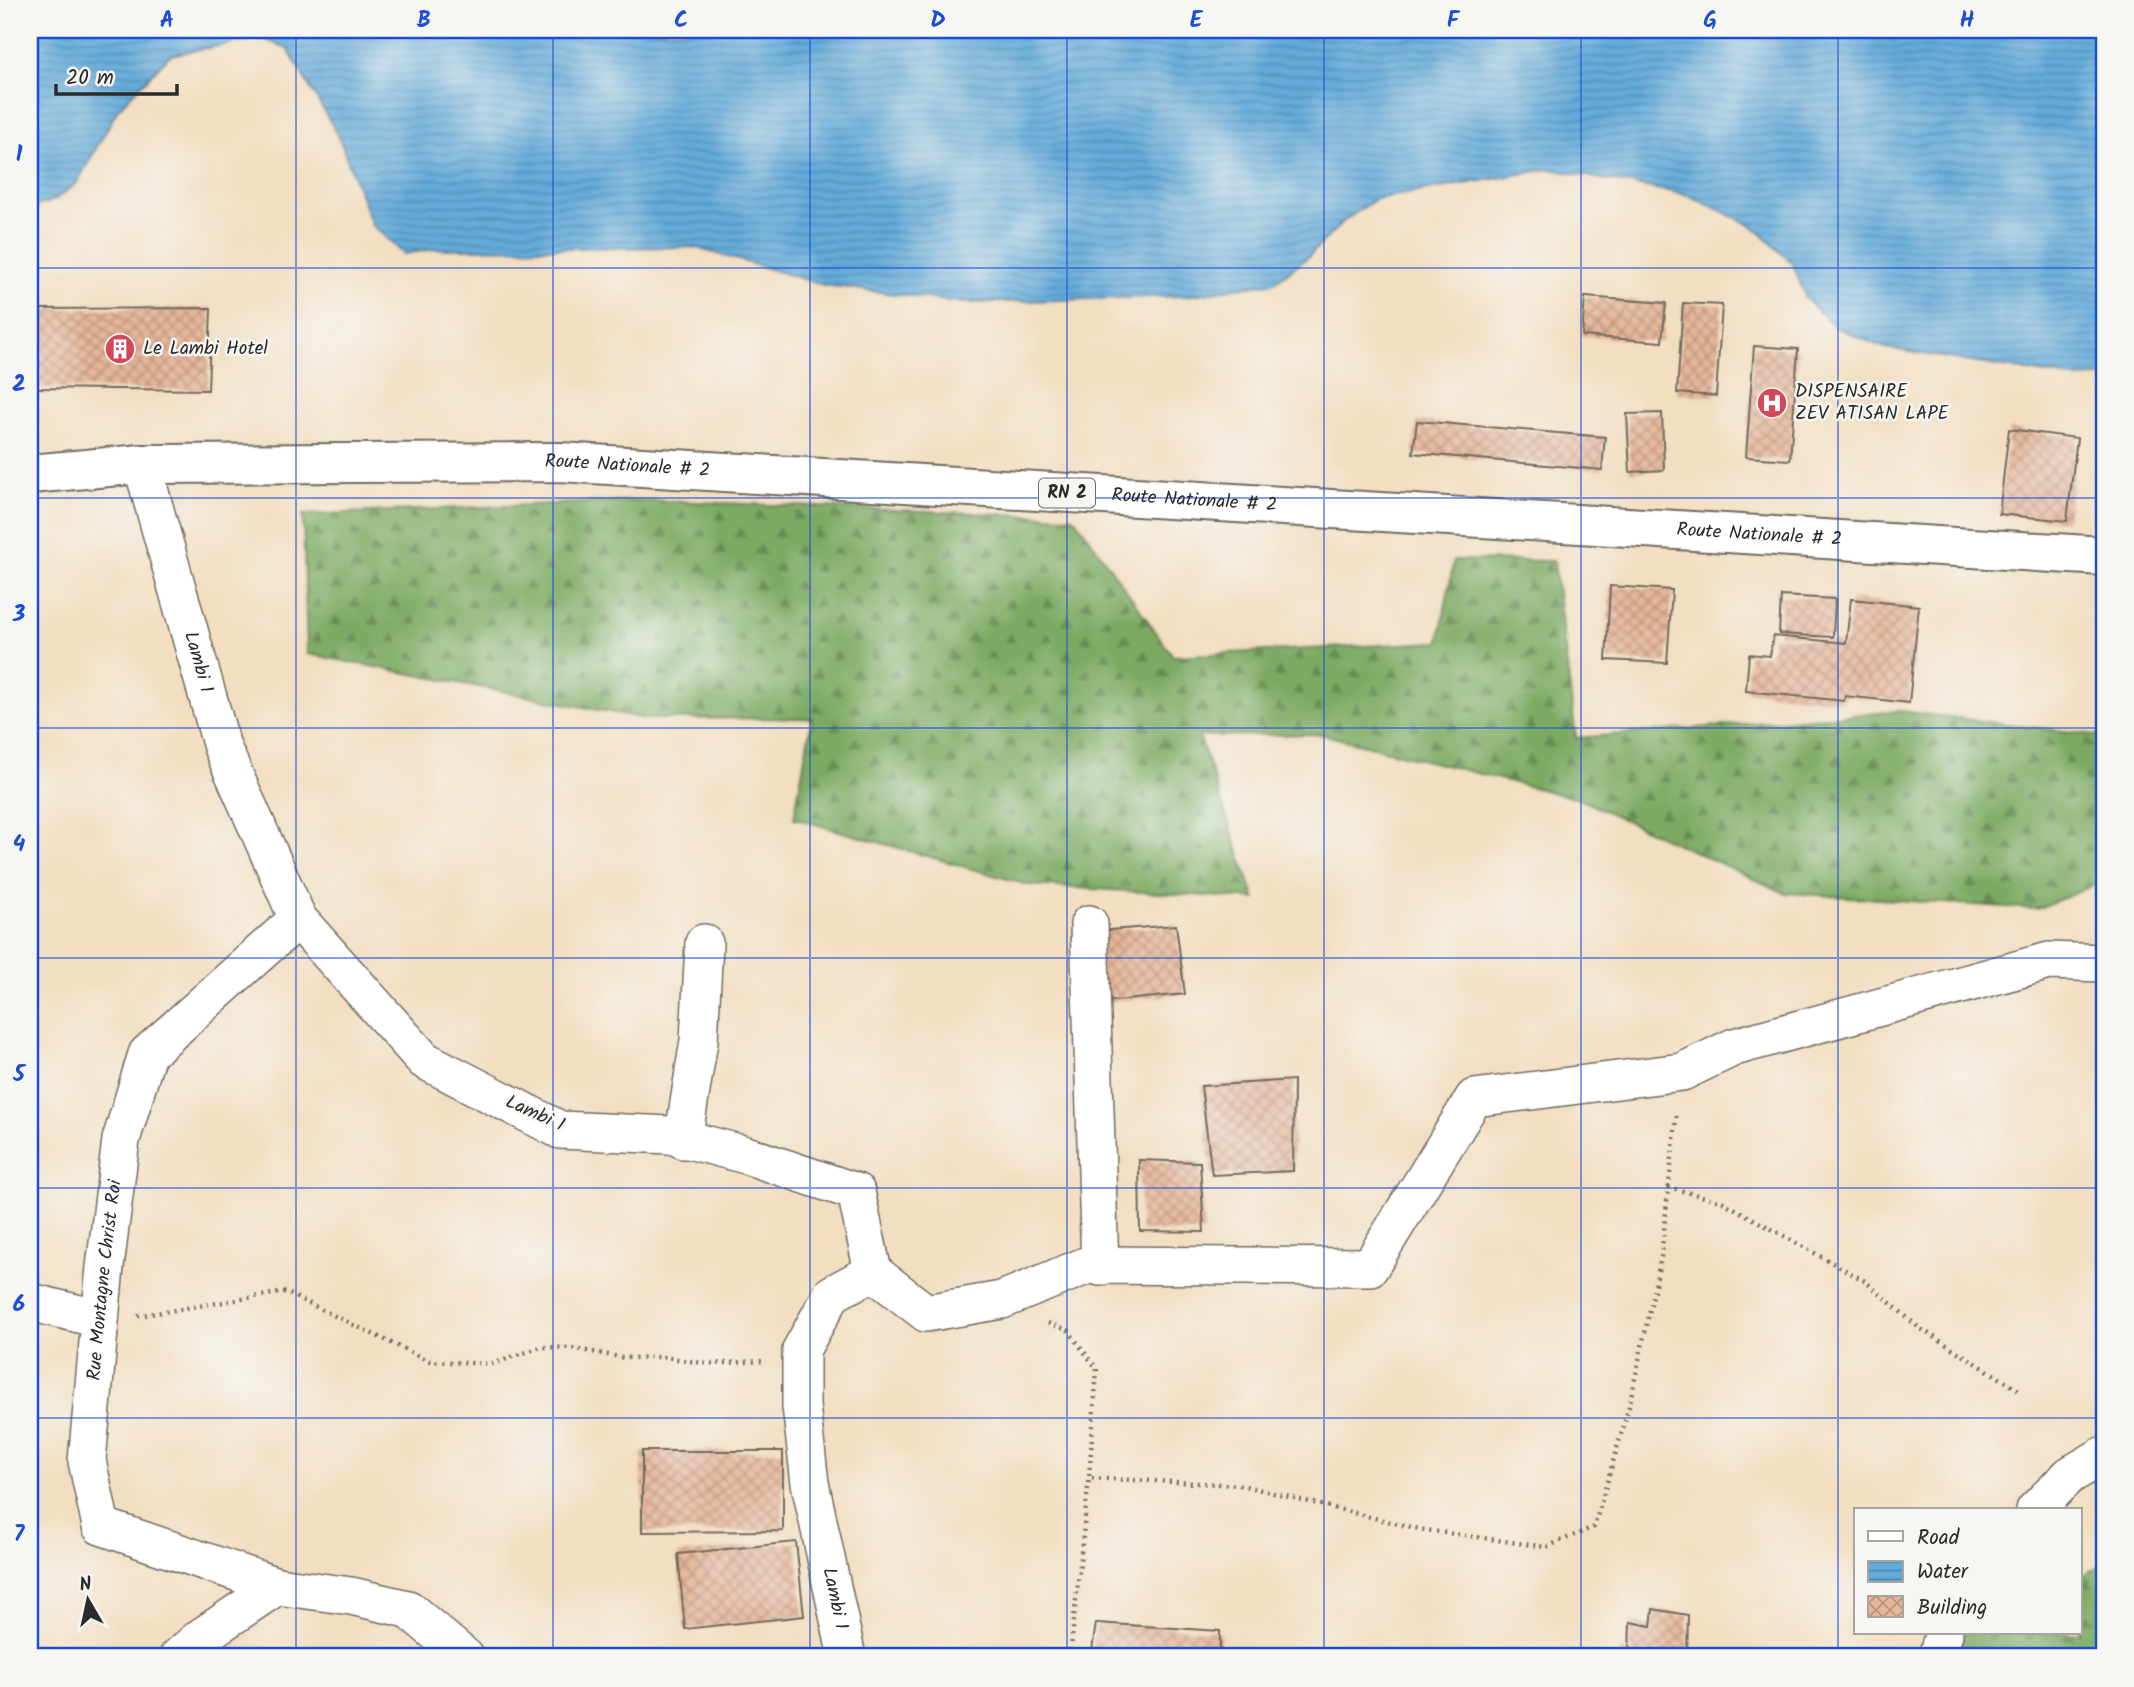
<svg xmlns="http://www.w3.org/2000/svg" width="2134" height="1687" font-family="Kalam,sans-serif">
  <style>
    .forest { fill: url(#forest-firs); stroke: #536a46; stroke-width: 2 }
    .water { fill: url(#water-rules); stroke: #476b82; stroke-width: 2 }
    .building { fill: url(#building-cross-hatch) }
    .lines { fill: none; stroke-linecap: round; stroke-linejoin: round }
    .street-casing { stroke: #716a5f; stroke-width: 40 }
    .primary-casing { stroke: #716a5f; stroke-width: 42 }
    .path { stroke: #716a5f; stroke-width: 4.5; stroke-dasharray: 2 5; stroke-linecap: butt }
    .street { stroke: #fff; stroke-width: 37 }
    .primary { stroke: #fff; stroke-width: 38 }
    .grid { fill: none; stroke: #1d4ed8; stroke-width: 2; stroke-opacity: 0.55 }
    .labels { text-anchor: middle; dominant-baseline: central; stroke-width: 5; stroke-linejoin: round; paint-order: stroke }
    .shield { fill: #f6f6f2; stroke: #686867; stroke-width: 2 }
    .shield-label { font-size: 18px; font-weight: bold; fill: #2b2b2b }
    .poi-label { font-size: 19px; fill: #2b2b2b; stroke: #f6f6f2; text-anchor: start }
    .street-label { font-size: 19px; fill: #2b2b2b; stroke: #f6f6f2 }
    .neatline { fill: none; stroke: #1d4ed8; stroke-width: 2.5 }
    .grid-label { font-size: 23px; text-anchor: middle; font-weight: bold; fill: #1d4ed8 }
  </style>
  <defs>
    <pattern id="forest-firs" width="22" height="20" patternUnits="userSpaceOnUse" patternTransform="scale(1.75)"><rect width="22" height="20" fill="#7baa62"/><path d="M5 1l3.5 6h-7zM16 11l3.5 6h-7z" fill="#658b51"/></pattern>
    <pattern id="water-rules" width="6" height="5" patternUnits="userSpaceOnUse" patternTransform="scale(1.75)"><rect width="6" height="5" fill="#63abda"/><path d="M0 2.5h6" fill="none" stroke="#528bb1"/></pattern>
    <pattern id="building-cross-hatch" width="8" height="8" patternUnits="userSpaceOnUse" patternTransform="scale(1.75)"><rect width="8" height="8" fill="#e6b69a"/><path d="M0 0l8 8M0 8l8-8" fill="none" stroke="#bb947e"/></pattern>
  </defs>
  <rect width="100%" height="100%" fill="#f6f6f2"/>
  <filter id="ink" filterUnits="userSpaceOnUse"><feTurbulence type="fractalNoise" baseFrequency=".0143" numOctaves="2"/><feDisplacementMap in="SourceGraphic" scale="14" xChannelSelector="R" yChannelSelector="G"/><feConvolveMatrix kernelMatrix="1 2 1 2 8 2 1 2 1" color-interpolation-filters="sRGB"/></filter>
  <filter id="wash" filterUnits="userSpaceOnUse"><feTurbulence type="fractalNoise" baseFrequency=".00686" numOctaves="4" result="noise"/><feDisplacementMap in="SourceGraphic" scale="28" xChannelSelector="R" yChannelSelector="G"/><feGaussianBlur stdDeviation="1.57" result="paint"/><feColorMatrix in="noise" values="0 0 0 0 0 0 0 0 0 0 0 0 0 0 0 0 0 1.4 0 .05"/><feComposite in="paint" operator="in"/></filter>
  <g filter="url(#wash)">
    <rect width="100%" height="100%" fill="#f2dec0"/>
    <g class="forest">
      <path d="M644,500L1074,517L1173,656L1439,642L1454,560L1554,561L1576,738L1900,711L2104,736V881L2037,909L1785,893L1579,799L1321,734L1199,736L1255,899L1028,885L794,818L812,718L646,719L307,654L303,515Z"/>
      <path d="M2104,1564V1657H1955L1963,1633H2080V1576Z"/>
    </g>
    <path class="water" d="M30,30H2104V377L2071,378L1885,348L1835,327L1806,299L1793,264L1753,226L1688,195L1550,169L1376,199L1344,221L1309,256L1275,282L1186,296L966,303L824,285L694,247L435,249L404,254L372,225L338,135L287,48L261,38L170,55L118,109L77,183L53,201L30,208Z"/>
    <g id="blocks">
      <g class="building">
        <path d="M1585,297L1666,303L1662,342L1582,336Z"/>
        <path d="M1683,303L1722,305L1716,396L1677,393Z"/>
        <path d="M211,308L208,390L30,388V309Z"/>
        <path d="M1754,346L1798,349L1790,460L1746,457Z"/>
        <path d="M1662,413L1664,470L1630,472L1627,414Z"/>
        <path d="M1417,421L1605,437L1602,470L1413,453Z"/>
        <path d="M2009,429L2077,438L2067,521L1999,514Z"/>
        <path d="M1610,586L1672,590L1667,663L1606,660Z"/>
        <path d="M1781,596L1835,599L1833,637L1779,634Z"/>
        <path d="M1851,599L1919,606L1909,703L1845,696L1844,701L1746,691L1749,654L1770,656L1773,636L1846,643Z"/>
        <path d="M1176,925L1185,994L1105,1002L1097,931Z"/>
        <path d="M1294,1080L1293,1171L1212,1175L1201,1086Z"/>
        <path d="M1139,1160L1200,1162L1204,1232L1140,1231Z"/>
        <path d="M642,1451H783V1531L642,1532Z"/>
        <path d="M796,1542L804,1616L685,1629L678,1554Z"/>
        <path d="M1653,1609L1688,1615L1687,1657H1620V1651L1629,1652L1630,1622L1651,1626Z"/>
        <path d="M1096,1623L1220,1631V1657H1091Z"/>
      </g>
    </g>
  </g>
  <g filter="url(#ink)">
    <use href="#blocks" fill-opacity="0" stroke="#716a5f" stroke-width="2"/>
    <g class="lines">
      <g class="street-casing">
        <g id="street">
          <path id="s1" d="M142,464L222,747L298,919L424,1060L560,1130L670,1135L746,1155L856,1192L873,1272L832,1294L801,1350V1406L810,1483L847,1657"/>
          <path d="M1089,924L1100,1267"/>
          <path d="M683,1140L699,1041L704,943"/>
          <path d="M873,1272L926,1313L1002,1300L1088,1265L1370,1267L1474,1098L1682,1072L1734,1047L2049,961L2104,963"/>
          <path d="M30,1302L100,1319"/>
          <path d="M2035,1510L2070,1475L2104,1455"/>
          <path id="s2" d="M277,1586L101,1526L87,1461L105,1267L121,1140L147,1054L298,919"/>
          <path d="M178,1657L201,1637L277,1586L351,1596L408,1609L465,1657"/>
          <path d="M1937,1657L1944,1633"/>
        </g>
      </g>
      <g class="primary-casing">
        <g id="primary">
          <path id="s3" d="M30,474L142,464L560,462L2104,556"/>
        </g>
      </g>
      <g class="path">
        <path d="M1668,1187L1723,1202L1865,1281L1918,1327L2019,1390"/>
        <path d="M138,1316L285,1292L429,1361L492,1364L541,1347L572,1348L624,1358L665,1357L708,1364L764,1361"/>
        <path d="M1048,1323L1068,1330L1097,1369L1089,1478L1241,1485L1419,1529L1546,1547L1594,1527L1629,1407L1661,1257L1677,1111"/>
        <path d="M1070,1657L1089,1478"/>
      </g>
      <use href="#street" class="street"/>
      <use href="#primary" class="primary"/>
    </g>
  </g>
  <path class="grid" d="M296,30V1657M553,30V1657M810,30V1657M1067,30V1657M1324,30V1657M1581,30V1657M1838,30V1657M30,268H2104M30,498H2104M30,728H2104M30,958H2104M30,1188H2104M30,1418H2104"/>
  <defs>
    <g id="building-disc" transform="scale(1.575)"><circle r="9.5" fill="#d1495b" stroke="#f6f6f2"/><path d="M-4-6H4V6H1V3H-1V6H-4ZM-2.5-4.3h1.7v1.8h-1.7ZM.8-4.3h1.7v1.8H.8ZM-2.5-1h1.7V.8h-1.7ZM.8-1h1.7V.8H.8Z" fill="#fff"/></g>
    <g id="hospital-disc" transform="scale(1.575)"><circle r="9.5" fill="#d1495b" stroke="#f6f6f2"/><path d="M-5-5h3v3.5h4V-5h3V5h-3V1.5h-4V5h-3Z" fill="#fff"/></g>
  </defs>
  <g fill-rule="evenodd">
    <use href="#building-disc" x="120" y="349"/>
    <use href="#hospital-disc" x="1772" y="403"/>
  </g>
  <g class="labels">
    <rect class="shield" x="1039" y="478.5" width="56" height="29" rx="5"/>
    <g class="shield-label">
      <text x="1067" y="493">RN 2</text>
    </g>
    <g class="poi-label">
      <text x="143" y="349">Le Lambi Hotel</text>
      <text x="1795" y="392">DISPENSAIRE<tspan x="1795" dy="22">ZEV ATISAN LAPE</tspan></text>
    </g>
    <g class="street-label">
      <text stroke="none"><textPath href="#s3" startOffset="598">Route Nationale # 2</textPath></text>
      <text stroke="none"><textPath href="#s3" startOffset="1166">Route Nationale # 2</textPath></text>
      <text stroke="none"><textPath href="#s3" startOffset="1732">Route Nationale # 2</textPath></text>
      <text stroke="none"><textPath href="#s1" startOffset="206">Lambi 1</textPath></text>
      <text transform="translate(535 1114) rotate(24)">Lambi 1</text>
      <text stroke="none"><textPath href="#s2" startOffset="434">Rue Montagne Christ Roi</textPath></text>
      <text stroke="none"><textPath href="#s1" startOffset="1573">Lambi 1</textPath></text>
    </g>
  </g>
  <rect width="2134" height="1687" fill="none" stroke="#f6f6f2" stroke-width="77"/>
  <rect x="1854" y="1508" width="228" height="126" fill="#f6f6f2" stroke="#a5a5a2" stroke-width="2"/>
  <rect x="1868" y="1531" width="35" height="10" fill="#ffffff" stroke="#a5a5a2" stroke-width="2"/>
  <text x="1917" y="1544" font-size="21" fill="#2b2b2b">Road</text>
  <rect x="1868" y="1561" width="35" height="21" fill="url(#water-rules)" stroke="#a5a5a2" stroke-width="2"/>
  <text x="1917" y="1578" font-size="21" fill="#2b2b2b">Water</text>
  <rect x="1868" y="1596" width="35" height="21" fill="url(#building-cross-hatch)" stroke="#a5a5a2" stroke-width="2"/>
  <text x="1917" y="1614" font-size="21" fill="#2b2b2b">Building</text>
  <g transform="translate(88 1600) rotate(351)" stroke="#f6f6f2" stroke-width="5" paint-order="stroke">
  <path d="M0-5L12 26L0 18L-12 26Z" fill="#2b2b2b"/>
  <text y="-10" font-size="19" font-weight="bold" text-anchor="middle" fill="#2b2b2b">N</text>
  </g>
  <path d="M56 84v10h121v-10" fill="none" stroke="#2b2b2b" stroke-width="3.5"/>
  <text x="66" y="84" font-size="21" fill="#2b2b2b" stroke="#f6f6f2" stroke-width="5" paint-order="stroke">20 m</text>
  <rect x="38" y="38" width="2058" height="1610" class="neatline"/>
  <g class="grid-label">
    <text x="167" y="27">A</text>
    <text x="424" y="27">B</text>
    <text x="681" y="27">C</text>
    <text x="938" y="27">D</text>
    <text x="1196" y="27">E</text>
    <text x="1453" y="27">F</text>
    <text x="1710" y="27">G</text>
    <text x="1967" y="27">H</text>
    <text x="19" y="161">1</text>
    <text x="19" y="391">2</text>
    <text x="19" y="621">3</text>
    <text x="19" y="851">4</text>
    <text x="19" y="1081">5</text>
    <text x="19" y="1311">6</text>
    <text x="19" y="1541">7</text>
  </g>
</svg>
